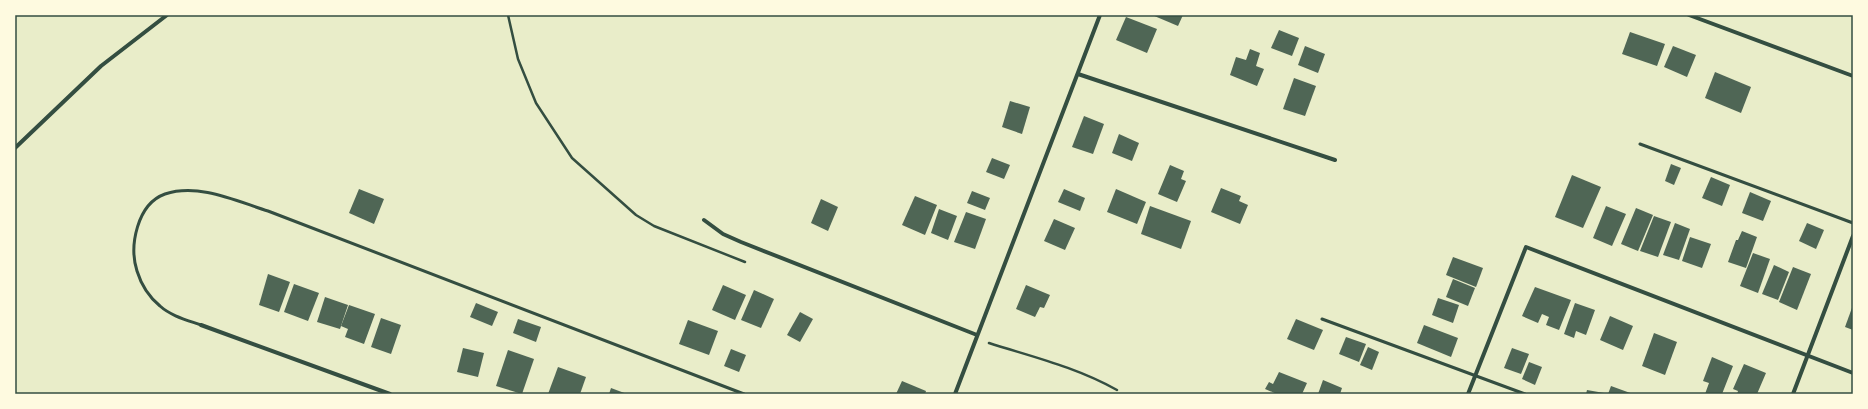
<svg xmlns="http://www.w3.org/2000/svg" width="1868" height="409" font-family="Roboto,sans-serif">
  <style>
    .building { fill: #4f6655 }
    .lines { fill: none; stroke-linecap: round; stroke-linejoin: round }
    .path { stroke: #344e41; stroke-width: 2.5 }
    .service { stroke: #344e41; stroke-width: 3 }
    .minor { stroke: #344e41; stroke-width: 4 }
    .neatline { fill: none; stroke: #344e41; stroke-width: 1.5 }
  </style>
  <rect width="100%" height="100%" fill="#e9edc9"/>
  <g class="building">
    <path d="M1152,15H1183L1178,26Z"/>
    <path d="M1126,17L1157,29L1147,53L1116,40Z"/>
    <path d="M1279,30L1299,38L1292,56L1271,48Z"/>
    <path d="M1630,32L1665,44L1657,66L1622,54Z"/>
    <path d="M1305,46L1325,54L1318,73L1298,65Z"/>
    <path d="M1673,46L1696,55L1687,77L1664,67Z"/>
    <path d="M1250,49L1260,53L1256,66L1264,69L1257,86L1230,75L1236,57L1246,60Z"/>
    <path d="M1715,72L1751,87L1741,113L1705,98Z"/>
    <path d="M1294,78L1316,86L1305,116L1283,109Z"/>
    <path d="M1010,101L1030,107L1022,134L1002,127Z"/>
    <path d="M1084,116L1104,124L1093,154L1072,147Z"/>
    <path d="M1119,134L1139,143L1132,161L1112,153Z"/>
    <path d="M992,158L1010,165L1004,179L986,172Z"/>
    <path d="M1671,164L1681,168L1674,185L1665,181Z"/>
    <path d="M1170,165L1184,171L1181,179L1186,181L1177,202L1158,194Z"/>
    <path d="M1572,175L1601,187L1583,228L1555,217Z"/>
    <path d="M1711,177L1730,185L1722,206L1702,198Z"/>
    <path d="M1221,188L1241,196L1239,201L1248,205L1240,224L1211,212Z"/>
    <path d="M359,189L384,199L374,224L349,213Z"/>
    <path d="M1064,189L1085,198L1080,211L1058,202Z"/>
    <path d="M1116,189L1146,202L1137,224L1107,212Z"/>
    <path d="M972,191L990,198L985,210L967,203Z"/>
    <path d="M1750,192L1771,201L1763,221L1742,213Z"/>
    <path d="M915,196L937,205L925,235L902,225Z"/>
    <path d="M821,199L838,207L828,231L811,223Z"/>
    <path d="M1150,206L1191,221L1181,249L1141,234Z"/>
    <path d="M1606,206L1626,214L1612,246L1593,238Z"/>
    <path d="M1636,208L1653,215L1638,251L1621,244Z"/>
    <path d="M939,209L957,216L948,240L931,233Z"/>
    <path d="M966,212L986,219L975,249L954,242Z"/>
    <path d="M1654,216L1671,222L1658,257L1640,251Z"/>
    <path d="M1054,219L1075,228L1065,250L1044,241Z"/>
    <path d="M1675,223L1690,229L1679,260L1663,255Z"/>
    <path d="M1807,223L1824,230L1816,249L1799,241Z"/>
    <path d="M1742,231L1757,237L1746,268L1728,262L1736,240H1738Z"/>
    <path d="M1690,237L1711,244L1702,268L1682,261Z"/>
    <path d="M1753,253L1770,259L1758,293L1740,286Z"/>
    <path d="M1453,257L1483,268L1476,287L1446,275Z"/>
    <path d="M1774,265L1789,272L1778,300L1762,294Z"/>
    <path d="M1793,267L1811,274L1797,310L1779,302Z"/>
    <path d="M268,274L290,282L279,312L259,305Z"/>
    <path d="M1453,279L1475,288L1468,306L1446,297Z"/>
    <path d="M294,284L319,293L308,321L284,312Z"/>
    <path d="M723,285L746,295L735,320L712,310Z"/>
    <path d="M1026,285L1050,295L1044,308L1040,307L1035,317L1016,309Z"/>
    <path d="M1535,287L1571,300L1559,330L1546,325L1549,317L1542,314L1538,323L1522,316Z"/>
    <path d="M754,290L774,299L761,328L741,320Z"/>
    <path d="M325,297L348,305L340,329L317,322Z"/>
    <path d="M1438,298L1459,305L1453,323L1432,315Z"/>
    <path d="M476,303L498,312L492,326L470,317Z"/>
    <path d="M1575,303L1595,310L1586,335L1576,331L1574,338L1564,334Z"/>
    <path d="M349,305L375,314L364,344L345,337L348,329L341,326Z"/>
    <path d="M1853,305V330L1845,327Z"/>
    <path d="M800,312L813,319L800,342L787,335Z"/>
    <path d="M1610,316L1633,326L1623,350L1600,340Z"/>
    <path d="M381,318L401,325L391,354L371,347Z"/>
    <path d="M518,319L541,327L536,342L513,333Z"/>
    <path d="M1296,319L1323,330L1314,350L1287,339Z"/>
    <path d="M688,320L718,331L709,355L679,344Z"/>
    <path d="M1424,325L1458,338L1451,357L1417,343Z"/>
    <path d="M1654,333L1677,342L1665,375L1642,366Z"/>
    <path d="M1346,337L1366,344L1359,362L1339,354Z"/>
    <path d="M1368,347L1379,352L1372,370L1360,365Z"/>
    <path d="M463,348L484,353L478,377L457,372Z"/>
    <path d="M1512,348L1529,354L1521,374L1504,368Z"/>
    <path d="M731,349L746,355L739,372L724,366Z"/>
    <path d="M508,350L534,359L522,394L496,386Z"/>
    <path d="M1712,357L1733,366L1722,394H1705L1709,383L1703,381Z"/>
    <path d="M1529,362L1542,367L1535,385L1522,379Z"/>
    <path d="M1744,364L1766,373L1757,394H1737L1738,391L1733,389Z"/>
    <path d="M558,367L586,377L580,394H548Z"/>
    <path d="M1279,372L1307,383L1302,394H1277L1265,389L1269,382L1273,384Z"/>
    <path d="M1323,380L1342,388L1340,394H1318Z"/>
    <path d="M902,381L926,391L925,394H896Z"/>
    <path d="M1611,386L1633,394H1608Z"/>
    <path d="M611,388L627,394H609Z"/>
    <path d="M1587,390L1604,393V394H1586Z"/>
  </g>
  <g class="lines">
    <g class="path">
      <path d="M508,15L518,59L536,103L572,158L636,215L654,226L745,262"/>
      <path d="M989,343C1033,357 1076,367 1117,390"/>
    </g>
    <g class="service">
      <path d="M1640,144L1853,223"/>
      <path d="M1322,319L1525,394"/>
      <path d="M201,325C187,320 171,316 160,306C149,297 141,284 137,271C129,246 137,204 165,194C199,183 236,201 268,211L744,394"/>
    </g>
    <g class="minor">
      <path d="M1689,15L1853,76"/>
      <path d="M1078,74L1335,160"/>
      <path d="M15,148L101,66L167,15"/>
      <path d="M704,220L723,234L741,242L977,335"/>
      <path d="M201,325L390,394"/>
      <path d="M955,394L1100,15"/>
      <path d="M1468,394L1526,247L1853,373"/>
      <path d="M1793,394L1853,236"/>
    </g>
  </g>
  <rect width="1868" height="409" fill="none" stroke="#fefae0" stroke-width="32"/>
  <rect x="16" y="16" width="1836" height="377" class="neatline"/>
</svg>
